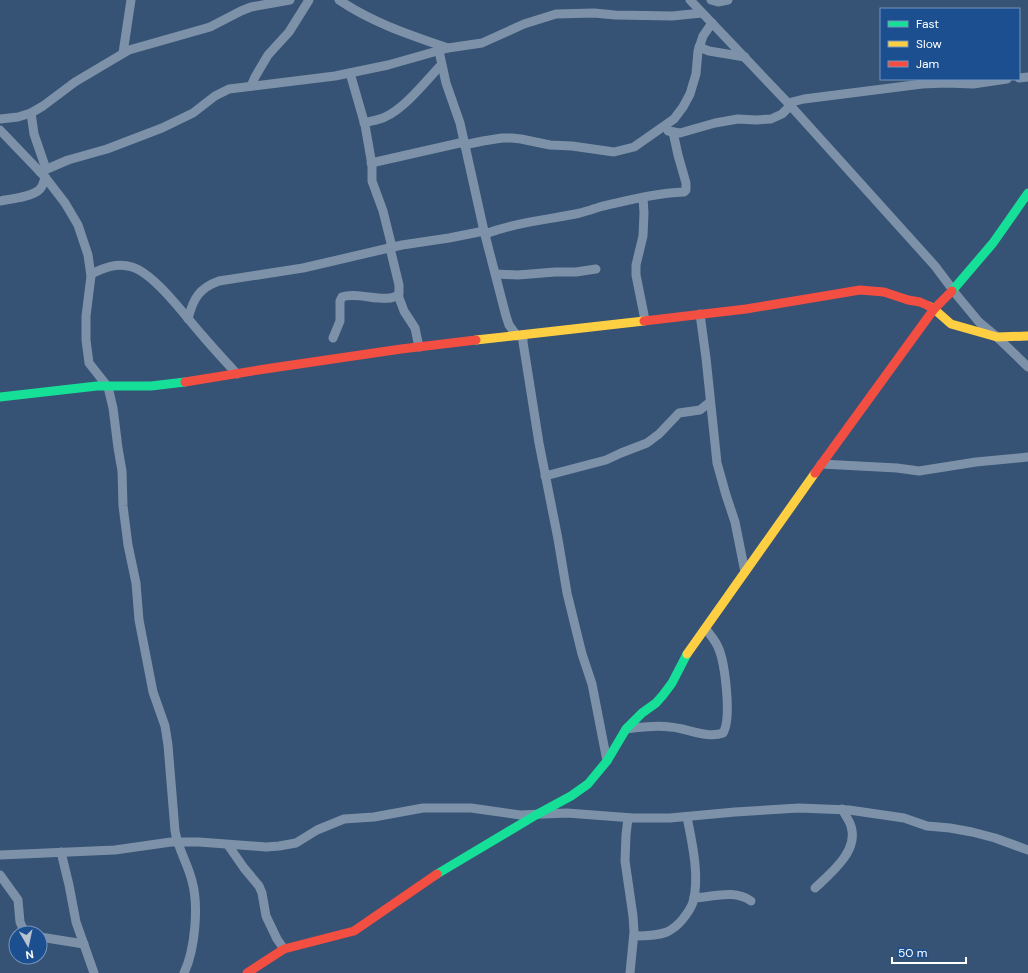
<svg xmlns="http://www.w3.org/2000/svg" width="1028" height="973" font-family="'DM Sans',sans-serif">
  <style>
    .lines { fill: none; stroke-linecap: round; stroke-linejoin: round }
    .street { stroke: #7d92a8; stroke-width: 9 }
    .fast { stroke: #16e098; stroke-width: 9 }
    .slow { stroke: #ffcf43; stroke-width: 9 }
    .jam { stroke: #f24e42; stroke-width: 9 }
  </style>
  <rect width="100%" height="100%" fill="#365274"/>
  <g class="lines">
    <g class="street">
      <path d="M339,0C373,23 410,35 448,48"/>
      <path d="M690,0L788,103L935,266L950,286L954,289L955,293L979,322L997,337L1028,367"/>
      <path d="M711,0L718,2L728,0"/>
      <path d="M699,47L709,51L745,57"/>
      <path d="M439,51L446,83L460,123L484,231L506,316L509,325L517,336"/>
      <path d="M123,53L131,0"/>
      <path d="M350,73L365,125L372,165V181L383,211L392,247"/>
      <path d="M1019,78L1028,77"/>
      <path d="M251,86L255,77L268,55L289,32L309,0"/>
      <path d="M788,103L804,99L922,84L946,83L973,84L1007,79"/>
      <path d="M31,113L34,134L46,169"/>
      <path d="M0,119L18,117L31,113L43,106L75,82L129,50L210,27L241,11L251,7L290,0"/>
      <path d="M364,123C371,121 379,120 385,117C405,108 426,81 441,65"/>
      <path d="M0,130L45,177L65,203L78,225L88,255L91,276L86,316V340L89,363L108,387L113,408L118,448L122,471L123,506L128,545L136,583L139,620L153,692L165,726L168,745L175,831C178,849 188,864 192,881C199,906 195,950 184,973"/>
      <path d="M668,131L680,133L715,123L738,119L756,120L771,119L782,114L790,106"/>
      <path d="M464,145L483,141L502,138H512L521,139L550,145L572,146L614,152L634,147L674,119L683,107L690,94L696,74L698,51L703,36L712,23"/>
      <path d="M371,163L464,142"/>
      <path d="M40,172L68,160L107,149L162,128L193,113L215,96L229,89L335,76L388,65L448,48L482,43L524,24L556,14L594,13L615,15L672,16L702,13"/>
      <path d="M643,198L644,213L643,236L636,265V275L645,320"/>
      <path d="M0,201C10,199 33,197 40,189C43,186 44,181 45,177"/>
      <path d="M485,234C517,222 547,220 580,213C588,211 596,208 603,206C630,200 657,193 684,192L686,190V183L678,155L673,132"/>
      <path d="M91,274C104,268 117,262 132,267C155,274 185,316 202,335C213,348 225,361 237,374"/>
      <path d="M496,274L518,275L555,272H576L596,269"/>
      <path d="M398,295L404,311L415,328L419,347"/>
      <path d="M700,314L706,358L717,463L726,495L735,522L745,572"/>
      <path d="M188,319C193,299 199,288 219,281L303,268L402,245L449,238L484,231"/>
      <path d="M523,335V342L539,443L558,539L567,593L582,654L592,684L607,761"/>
      <path d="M333,338L340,321V301L342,297C358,291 388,305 399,294V285L390,248"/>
      <path d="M821,464L897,468L919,471L976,462L1028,457"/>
      <path d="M545,476L606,460L621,453L647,443L659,434L679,413L700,410L710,402"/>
      <path d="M626,729C641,727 656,725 670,727C687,728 707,739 723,733C732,719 725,662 718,647C715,640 710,635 706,629"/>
      <path d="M628,818L626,835L625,861L633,916L634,932L630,973"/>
      <path d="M228,845L244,868L259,886L262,893L266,916L277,939L284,949"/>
      <path d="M61,852L69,885L76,922L94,973"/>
      <path d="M0,855L115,850L171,842H199L266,847L279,846L296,843L317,830L344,819L374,817L423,808H471L520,815L567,813L633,818H670L735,812L799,808L849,810L904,818L927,826L950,828L972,832L995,838L1028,850"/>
      <path d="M0,875L18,900L20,922L24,931L28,933"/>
      <path d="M815,888C831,873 859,851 851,826C849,820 845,815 842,809"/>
      <path d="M694,898C713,897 735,889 751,901"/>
      <path d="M634,936C645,936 657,936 667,932C673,929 678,925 682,920C686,915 691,909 693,902C700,877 692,842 687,817"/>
      <path d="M40,937L84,944"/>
    </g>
    <g class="fast">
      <path d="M952,291L993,243L1028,193"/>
      <path d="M0,397L97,386H151L185,382"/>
      <path d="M437,874L536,815L571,796L588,784L607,761L626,729L642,713L656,703L663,695L672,683L687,654"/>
    </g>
    <g class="slow">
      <path d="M929,306L934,309L951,324L997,337L1028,336"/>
      <path d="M476,340L644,321"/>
      <path d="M687,654L815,473"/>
    </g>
    <g class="jam">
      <path d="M644,321L746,309L860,290L884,292L908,300L920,302L929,306"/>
      <path d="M185,382L265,369L401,349L476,340"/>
      <path d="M815,473L934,309L952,291"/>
      <path d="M247,973L284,949L354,931L437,874"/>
    </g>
  </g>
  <rect x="880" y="8" width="140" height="72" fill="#1b4f8f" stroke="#7695bc"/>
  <rect x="888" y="21" width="20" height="6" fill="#16e098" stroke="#7695bc"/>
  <text x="916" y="28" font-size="12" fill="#ffffff">Fast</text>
  <rect x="888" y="41" width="20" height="6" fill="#ffcf43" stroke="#7695bc"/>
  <text x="916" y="48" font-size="12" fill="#ffffff">Slow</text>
  <rect x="888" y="61" width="20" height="6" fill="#f24e42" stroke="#7695bc"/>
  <text x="916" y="68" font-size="12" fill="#ffffff">Jam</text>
  <g transform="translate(28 945) rotate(171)"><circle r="19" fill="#1b4f8f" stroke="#7695bc"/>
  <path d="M0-3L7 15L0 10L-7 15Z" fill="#b9c2ce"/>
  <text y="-6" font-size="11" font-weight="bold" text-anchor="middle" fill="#ffffff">N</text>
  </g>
  <path d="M892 957v6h74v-6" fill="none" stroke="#ffffff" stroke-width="2"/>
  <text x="898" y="957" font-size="12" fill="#ffffff" stroke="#1b4f8f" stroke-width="3" paint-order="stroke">50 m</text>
</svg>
